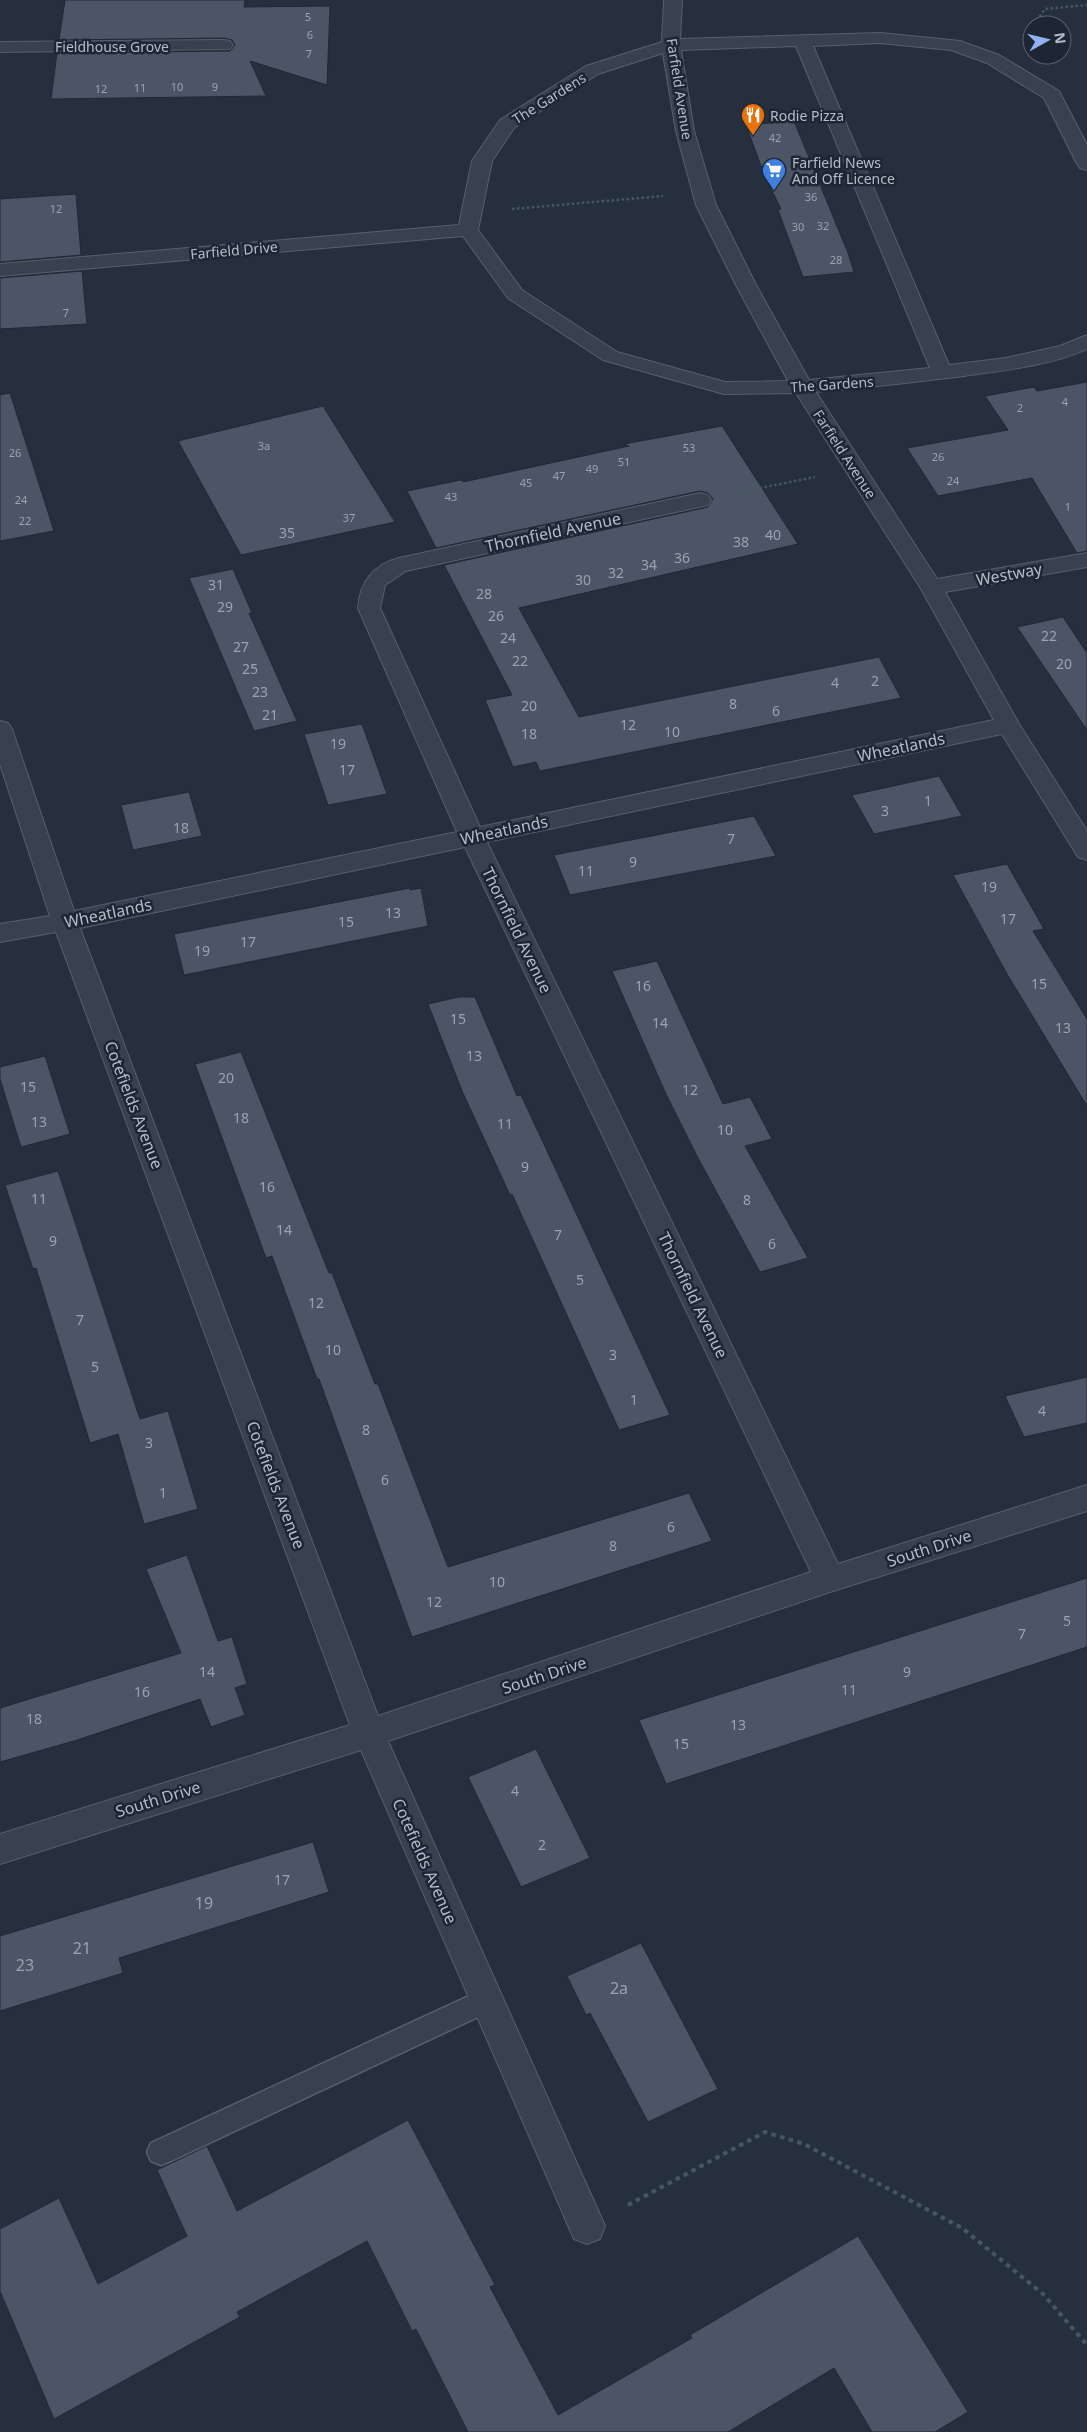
<svg xmlns="http://www.w3.org/2000/svg" width="1087" height="2432" font-family="'Noto Sans',sans-serif">
  <style>
    .building { fill: #4c5566; stroke: #212835 }
    .lines { fill: none; stroke-linecap: round; stroke-linejoin: round }
    .service-casing { stroke: #585f6c; stroke-width: 3 }
    .minor-casing { stroke: #585f6c; stroke-width: 2 }
    .path-far1 { stroke: #46585c; stroke-width: 2.5; stroke-dasharray: 2.5 2.5; stroke-linecap: butt }
    .path { stroke: #46585c; stroke-width: 4; stroke-dasharray: 4.5 4.5; stroke-linecap: butt }
    .service { fill: #3a414e; fill-rule: evenodd }
    .minor { fill: #3a414e; fill-rule: evenodd }
    .labels { text-anchor: middle; dominant-baseline: central; stroke-width: 5; stroke-linejoin: round; paint-order: stroke }
    .far-number-label { font-size: 11px; fill: #9ca2b0 }
    .far-street-label { font-size: 14px; fill: #b6bcc9; stroke: #1f2633 }
    .far-poi-label { font-size: 14px; fill: #b6bcc9; stroke: #1f2633; text-anchor: start }
    .number-label { font-size: 14px; fill: #9ca2b0 }
    .street-label { font-size: 16px; fill: #b6bcc9; stroke: #1f2633 }
    .near-number-label { font-size: 16px; fill: #9ca2b0 }
  </style>
  <rect width="100%" height="100%" fill="#262f3e"/>
  <g class="building">
    <path d="M65,0H245L244,7L330,6L327,85L250,61L266,96L51,99L57,53L230,51L235,45L232,40L224,38L59,40Z"/>
    <path d="M794,121L848,253L854,272L803,277L778,210L781,209L765,177L746,125Z"/>
    <path d="M76,194L81,255L0,262V199Z"/>
    <path d="M82,271L87,324L0,329V278Z"/>
    <path d="M1087,382V551L1077,553L1032,478L938,496L907,448L1008,430L985,396L1034,387L1037,391Z"/>
    <path d="M10,393L54,531L0,541V395Z"/>
    <path d="M323,406L395,522L241,555L178,441Z"/>
    <path d="M722,426L798,544L519,608L579,717L879,657L901,698L540,771L536,762L513,767L485,700L512,695L444,565L708,507L713,499L708,493L700,491L436,548L407,491L461,480L463,482L629,446L624,444Z"/>
    <path d="M233,569L252,613H249L297,721L254,731L189,578Z"/>
    <path d="M1063,617L1087,653V730L1017,627Z"/>
    <path d="M362,724L387,794L328,805L304,734Z"/>
    <path d="M939,776L962,816L874,834L852,795Z"/>
    <path d="M189,792L202,836L133,850L121,805Z"/>
    <path d="M754,816L776,856L570,895L554,855Z"/>
    <path d="M1007,864L1044,929L1033,931L1087,1019V1106L1007,974L953,875Z"/>
    <path d="M410,888V890L421,888L428,926L184,975L174,934Z"/>
    <path d="M657,961L723,1104L750,1097L772,1139L745,1146L808,1258L760,1272L698,1158L665,1092L612,971Z"/>
    <path d="M459,997H475L517,1096L521,1095L670,1415L619,1430L512,1194L510,1195L462,1091L428,1004Z"/>
    <path d="M241,1052L329,1273H332L375,1384H378L448,1567L689,1493L712,1541L412,1637L319,1379H317L272,1256L266,1258L195,1064Z"/>
    <path d="M45,1056L70,1134L21,1147L0,1079V1067Z"/>
    <path d="M58,1171L140,1419L168,1411L198,1509L144,1524L118,1434L90,1443L36,1268L33,1269L5,1185Z"/>
    <path d="M1087,1377V1423L1024,1437L1005,1396Z"/>
    <path d="M187,1555L218,1641L232,1637L247,1684L235,1688L245,1715L211,1727L200,1699L74,1741L0,1762V1708L181,1653L146,1569Z"/>
    <path d="M1087,1578V1647L666,1784L639,1720Z"/>
    <path d="M536,1749L590,1858L521,1887L468,1777Z"/>
    <path d="M313,1842L329,1892L119,1958L123,1973L0,2011V1936Z"/>
    <path d="M641,1943L718,2089L648,2122L590,2013L586,2015L567,1976Z"/>
    <path d="M408,2120L495,2285L490,2287L558,2415L692,2338L690,2335L858,2236L968,2412L935,2432H872L834,2368L728,2432H468L416,2329L412,2331L367,2241L237,2312L240,2317L54,2419L0,2291V2229L59,2198L98,2284L187,2236L157,2170L207,2146L237,2211Z"/>
  </g>
  <g class="lines">
    <g class="service-casing">
      <path id="service" d="M486,1988L495,1991L499,2000L495,2009L171,2161L161,2165L151,2161L147,2152L151,2143Z"/>
    </g>
    <g class="minor-casing">
      <g id="minor">
        <path d="M664,0H682L680,39L880,33L960,41L999,55L1059,91L1087,145V170L1080,168L1077,164L1044,98L987,63L951,50L880,43L813,46L949,365L1006,358L1060,346L1087,335V349C1050,366 1004,370 964,376C915,382 865,388 816,392L937,579L1087,553V567L945,592L1019,724L1087,831V860L1078,857L1002,734L487,842L838,1564L1087,1485V1511L830,1592L388,1741L605,2226L600,2239L587,2244L574,2239L361,1750L0,1864V1834L350,1725L56,932L0,942V924L50,916L0,764V721L8,723L12,729L74,911L457,832L358,608C360,582 373,565 399,558L700,493L708,495L711,500L708,505L406,571L385,585L380,608L480,827L994,720L920,587L796,393L724,394L603,360L508,298L463,236L0,276V264L459,225L472,161L500,120L586,66L662,42ZM796,46L930,368L809,380L756,285L716,205L694,131L681,50ZM663,53L676,131L696,205L736,285L788,381L725,382L617,352L522,290L478,230L492,161L514,128L598,74ZM465,847L811,1572L378,1716L80,928Z"/>
        <path d="M224,40L230,41L233,45L230,49L0,52V42Z"/>
      </g>
    </g>
    <g class="path-far1">
      <path d="M1034,25L1045,9L1087,5"/>
      <path d="M512,209L663,196"/>
      <path d="M735,493L815,477"/>
    </g>
    <path class="path" d="M628,2205L765,2132L804,2144L962,2228L1043,2294L1087,2345"/>
    <use href="#service" class="service"/>
    <use href="#minor" class="minor"/>
  </g>
  <defs>
    <g id="restaurant-pin" transform="scale(1.25)"><path d="M0 17L-7.5 6A9.5 9.5 0 1 1 7.5 6Z" fill="#e8710a" stroke="#1f2633"/><path d="M-5-6h1v4h1v-4h1v4h1v-4h1v5L-1.5 .5V6h-2V.5L-5-1ZM5-6V6H3V1.5H1.5Q1.5-4 5-6Z" fill="#fff"/></g>
    <g id="supermarket-pin" transform="scale(1.25)"><path d="M0 17L-7.5 6A9.5 9.5 0 1 1 7.5 6Z" fill="#3f7fe0" stroke="#1f2633"/><path d="M-6-5.5h2.5l.6 2H6L4.5 2H-2.5L-4.4-4H-6ZM-1.5 3.2a1.3 1.3 0 1 0 .1 0ZM3 3.2a1.3 1.3 0 1 0 .1 0Z" fill="#fff"/></g>
  </defs>
  <g fill-rule="evenodd">
    <use href="#restaurant-pin" x="753" y="115"/>
    <use href="#supermarket-pin" x="774" y="170"/>
  </g>
  <g class="labels">
    <g class="far-number-label">
      <text x="308" y="16">5</text>
      <text x="310" y="34">6</text>
      <text x="309" y="53">7</text>
      <text x="177" y="86">10</text>
      <text x="215" y="86">9</text>
      <text x="140" y="87">11</text>
      <text x="101" y="88">12</text>
      <text x="775" y="137">42</text>
      <text x="811" y="196">36</text>
      <text x="56" y="208">12</text>
      <text x="823" y="225">32</text>
      <text x="798" y="226">30</text>
      <text x="836" y="259">28</text>
      <text x="66" y="312">7</text>
      <text x="1065" y="401">4</text>
      <text x="1020" y="407">2</text>
      <text x="264" y="445">3a</text>
      <text x="689" y="447">53</text>
      <text x="15" y="452">26</text>
      <text x="938" y="456">26</text>
      <text x="624" y="461">51</text>
      <text x="592" y="468">49</text>
      <text x="559" y="475">47</text>
      <text x="953" y="480">24</text>
      <text x="526" y="482">45</text>
      <text x="451" y="496">43</text>
      <text x="21" y="499">24</text>
      <text x="1068" y="506">1</text>
      <text x="349" y="517">37</text>
      <text x="25" y="520">22</text>
    </g>
    <g class="far-street-label">
      <text x="112" y="46">Fieldhouse Grove</text>
      <text transform="translate(680 89) rotate(81)">Farfield Avenue</text>
      <text transform="translate(549 98) rotate(-32)">The Gardens</text>
      <text transform="translate(234 250) rotate(-5)">Farfield Drive</text>
      <text transform="translate(832 384) rotate(-4)">The Gardens</text>
      <text transform="translate(845 454) rotate(57)">Farfield Avenue</text>
    </g>
    <g class="far-poi-label">
      <text x="770" y="115">Rodie Pizza</text>
      <text x="792" y="162">Farfield News<tspan x="792" dy="16">And Off Licence</tspan></text>
    </g>
    <g class="number-label">
      <text x="287" y="532">35</text>
      <text x="773" y="534">40</text>
      <text x="741" y="541">38</text>
      <text x="682" y="557">36</text>
      <text x="649" y="564">34</text>
      <text x="616" y="572">32</text>
      <text x="583" y="579">30</text>
      <text x="216" y="584">31</text>
      <text x="484" y="593">28</text>
      <text x="225" y="606">29</text>
      <text x="496" y="615">26</text>
      <text x="1049" y="635">22</text>
      <text x="508" y="637">24</text>
      <text x="241" y="646">27</text>
      <text x="520" y="660">22</text>
      <text x="1064" y="663">20</text>
      <text x="250" y="668">25</text>
      <text x="875" y="680">2</text>
      <text x="835" y="682">4</text>
      <text x="260" y="691">23</text>
      <text x="733" y="703">8</text>
      <text x="529" y="705">20</text>
      <text x="776" y="710">6</text>
      <text x="270" y="714">21</text>
      <text x="628" y="724">12</text>
      <text x="672" y="731">10</text>
      <text x="529" y="733">18</text>
      <text x="338" y="743">19</text>
      <text x="347" y="769">17</text>
      <text x="928" y="800">1</text>
      <text x="885" y="810">3</text>
      <text x="181" y="827">18</text>
      <text x="731" y="838">7</text>
      <text x="633" y="861">9</text>
      <text x="586" y="870">11</text>
      <text x="989" y="886">19</text>
      <text x="393" y="912">13</text>
      <text x="1008" y="918">17</text>
      <text x="346" y="921">15</text>
      <text x="248" y="941">17</text>
      <text x="202" y="950">19</text>
      <text x="1039" y="983">15</text>
      <text x="643" y="985">16</text>
      <text x="458" y="1018">15</text>
      <text x="660" y="1022">14</text>
      <text x="1063" y="1027">13</text>
      <text x="474" y="1055">13</text>
      <text x="226" y="1077">20</text>
      <text x="28" y="1086">15</text>
      <text x="690" y="1089">12</text>
      <text x="241" y="1117">18</text>
      <text x="39" y="1121">13</text>
      <text x="505" y="1123">11</text>
      <text x="725" y="1129">10</text>
      <text x="525" y="1166">9</text>
      <text x="267" y="1186">16</text>
      <text x="39" y="1198">11</text>
      <text x="747" y="1199">8</text>
      <text x="284" y="1229">14</text>
      <text x="558" y="1234">7</text>
      <text x="53" y="1240">9</text>
      <text x="772" y="1243">6</text>
      <text x="580" y="1279">5</text>
      <text x="316" y="1302">12</text>
      <text x="80" y="1319">7</text>
      <text x="333" y="1349">10</text>
      <text x="613" y="1354">3</text>
      <text x="95" y="1366">5</text>
      <text x="634" y="1399">1</text>
      <text x="1042" y="1410">4</text>
      <text x="366" y="1429">8</text>
      <text x="149" y="1442">3</text>
      <text x="385" y="1479">6</text>
      <text x="163" y="1492">1</text>
      <text x="671" y="1526">6</text>
      <text x="613" y="1545">8</text>
      <text x="497" y="1581">10</text>
      <text x="434" y="1601">12</text>
      <text x="1067" y="1620">5</text>
      <text x="1022" y="1633">7</text>
      <text x="207" y="1671">14</text>
      <text x="907" y="1671">9</text>
      <text x="849" y="1689">11</text>
      <text x="142" y="1691">16</text>
      <text x="34" y="1718">18</text>
      <text x="738" y="1724">13</text>
      <text x="681" y="1743">15</text>
      <text x="515" y="1790">4</text>
      <text x="542" y="1844">2</text>
      <text x="282" y="1879">17</text>
    </g>
    <g class="street-label">
      <text transform="translate(553 532) rotate(-12)">Thornfield Avenue</text>
      <text transform="translate(1009 574) rotate(-10)">Westway</text>
      <text transform="translate(901 747) rotate(-12)">Wheatlands</text>
      <text transform="translate(504 830) rotate(-12)">Wheatlands</text>
      <text transform="translate(108 913) rotate(-12)">Wheatlands</text>
      <text transform="translate(517 930) rotate(64)">Thornfield Avenue</text>
      <text transform="translate(134 1105) rotate(69)">Cotefields Avenue</text>
      <text transform="translate(693 1295) rotate(64)">Thornfield Avenue</text>
      <text transform="translate(276 1485) rotate(69)">Cotefields Avenue</text>
      <text transform="translate(929 1548) rotate(-18)">South Drive</text>
      <text transform="translate(544 1675) rotate(-18)">South Drive</text>
      <text transform="translate(158 1799) rotate(-17)">South Drive</text>
      <text transform="translate(425 1861) rotate(66)">Cotefields Avenue</text>
    </g>
    <g class="near-number-label">
      <text x="204" y="1903">19</text>
      <text x="82" y="1948">21</text>
      <text x="25" y="1965">23</text>
      <text x="619" y="1988">2a</text>
    </g>
  </g>
  <g transform="translate(1047 40) rotate(82)"><circle r="24" fill="#1f2633" stroke="#5b626f"/>
  <path d="M0-4L9 19L0 12L-9 19Z" fill="#91b1f3"/>
  <text y="-8" font-size="14" font-weight="bold" text-anchor="middle" fill="#b6bcc9">N</text>
  </g>
</svg>
